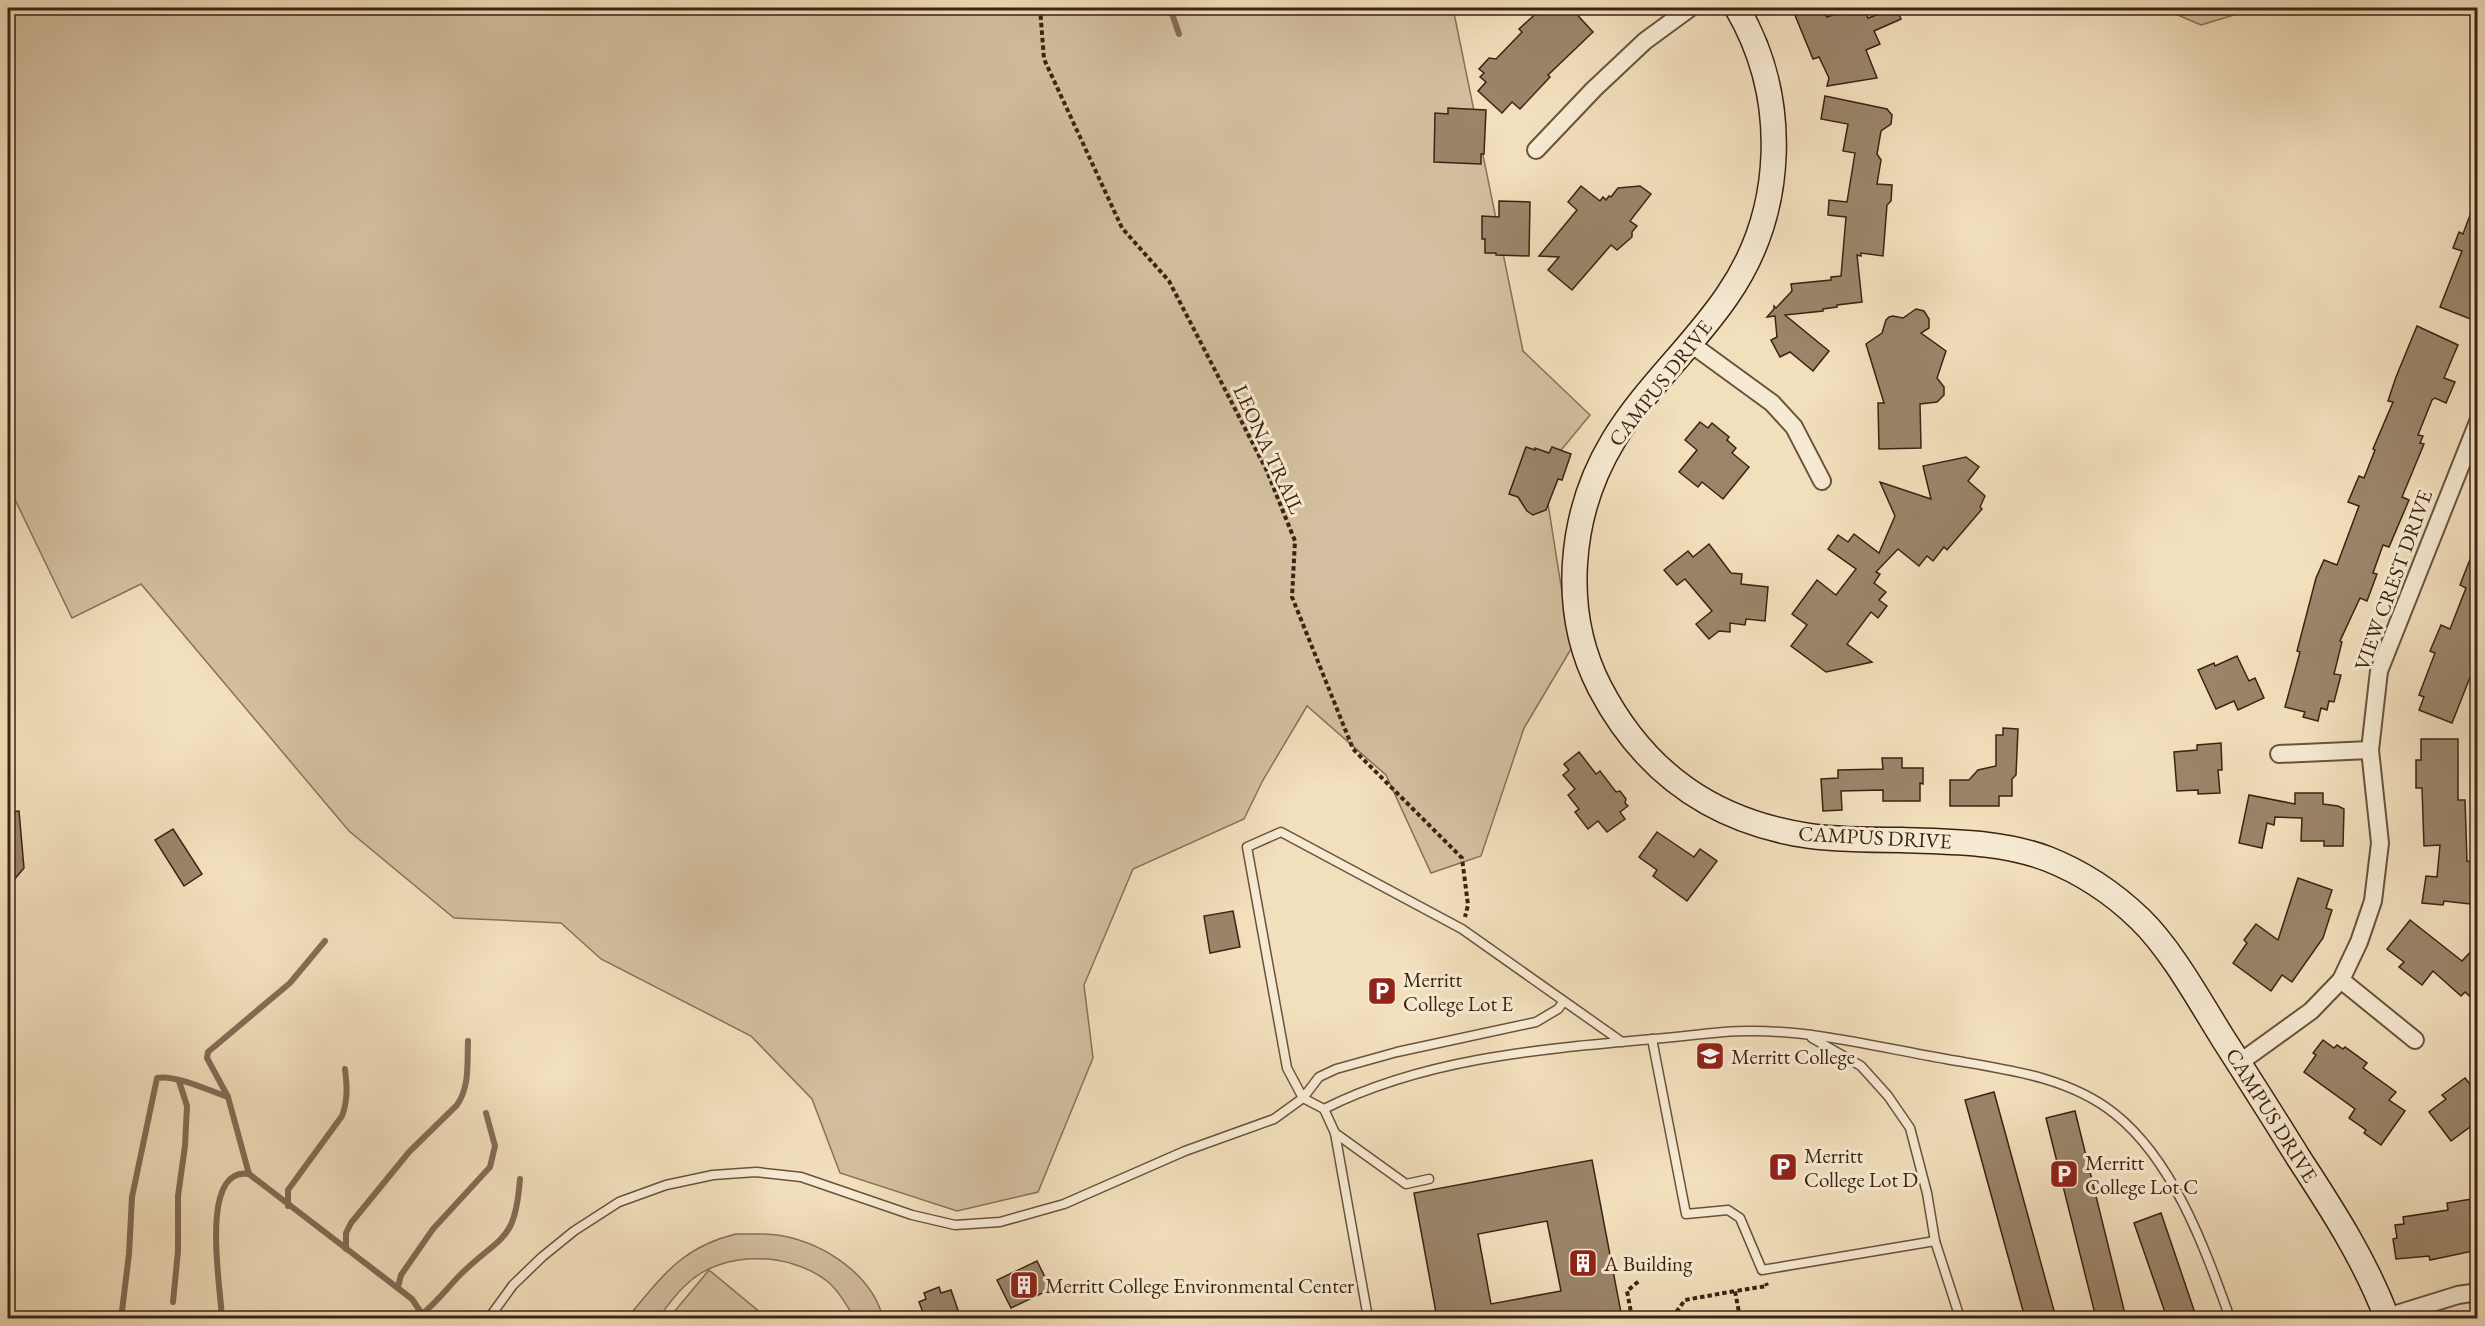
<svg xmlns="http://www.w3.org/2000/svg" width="2485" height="1326" font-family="'EB Garamond',serif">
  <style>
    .green { fill: #d3bf9f; stroke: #887158; stroke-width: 1.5 }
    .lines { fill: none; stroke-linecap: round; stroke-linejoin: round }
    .stream { stroke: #846d55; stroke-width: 6 }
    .building { fill: #9b856a; stroke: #3c2311; stroke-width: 1.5; fill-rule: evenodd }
    .lane-casing { stroke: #6a523c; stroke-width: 11 }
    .street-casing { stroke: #6a523c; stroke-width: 20 }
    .secondary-casing { stroke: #3c2311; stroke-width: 27 }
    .path { stroke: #3c2311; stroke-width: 4; stroke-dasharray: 4.5 3; stroke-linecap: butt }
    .lane { stroke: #f7ead3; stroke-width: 8 }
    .street { stroke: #f7ead3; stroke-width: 16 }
    .secondary { stroke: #f7ead3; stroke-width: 24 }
    .labels { text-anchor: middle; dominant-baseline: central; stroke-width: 6; stroke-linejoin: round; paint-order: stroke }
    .street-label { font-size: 21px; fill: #3c2311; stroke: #f7ead3 }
    .poi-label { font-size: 21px; fill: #3c2311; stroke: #f7ead3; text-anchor: start }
  </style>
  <rect width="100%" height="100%" fill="#f2dfbc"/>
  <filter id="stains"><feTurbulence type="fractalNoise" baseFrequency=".00333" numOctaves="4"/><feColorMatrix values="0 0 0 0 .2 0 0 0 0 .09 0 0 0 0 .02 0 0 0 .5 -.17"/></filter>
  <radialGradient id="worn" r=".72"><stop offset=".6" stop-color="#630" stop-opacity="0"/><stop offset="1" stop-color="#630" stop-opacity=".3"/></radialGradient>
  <g class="green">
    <path d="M8,8H1453L1523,351L1590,415L1543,472L1571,649L1524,728L1481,856L1431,873L1386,775L1307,706L1263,780L1244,819L1133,869L1084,985L1093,1058L1038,1192L957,1211L840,1173L812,1099L751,1036L601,959L561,923L454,918L349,831L141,584L72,618L8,485Z"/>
    <path d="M2161,8H2257L2201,25Z"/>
    <path d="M736,1234C752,1234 768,1233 783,1236C825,1244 872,1275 883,1318H854C847,1305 839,1291 827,1281C790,1252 723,1250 688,1283C676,1293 667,1307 658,1318H627C662,1277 681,1247 736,1234Z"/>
    <path d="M709,1270L767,1318H669Z"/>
  </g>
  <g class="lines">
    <g class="stream">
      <path d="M1170,8L1179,34"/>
      <path d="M325,941L290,983L208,1052L207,1058L228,1097L249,1174L412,1299L422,1314V1318"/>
      <path d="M288,1206V1190L342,1116C348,1100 347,1086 345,1069"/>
      <path d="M346,1249V1233L351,1223L409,1152L457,1105C470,1086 467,1063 468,1041"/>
      <path d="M398,1287L401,1275L433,1229L490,1167L495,1146L486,1113"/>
      <path d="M173,1302L178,1251V1196L185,1146L187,1106L179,1081"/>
      <path d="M122,1311L129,1254L132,1197L157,1078C174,1074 210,1091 228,1097"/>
      <path d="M422,1314C437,1302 448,1287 461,1274C502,1234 515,1243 520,1179"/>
      <path d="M222,1318C221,1290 198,1166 249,1174"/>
    </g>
  </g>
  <g class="building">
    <path d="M1542,8H1571L1593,32L1548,75L1550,77L1520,109L1512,102L1502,113L1478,91L1486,82L1480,77L1484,73L1479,69L1489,58L1496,59L1522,32L1519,29Z"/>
    <path d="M1792,8H1822L1827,17L1846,10L1848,15L1864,8L1868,18L1896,8L1901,19L1874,31L1880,44L1866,50L1877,78L1827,86L1829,78L1819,57L1813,59Z"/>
    <path d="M1825,96L1887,109L1892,115L1891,124L1881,131L1877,154L1881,160L1877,184L1892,185L1891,201L1887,205L1883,256L1861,253V256L1857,255L1862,302L1837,305V307L1823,309V311L1785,315L1829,351L1813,371L1790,352L1780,357L1771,340L1777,337L1775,316L1767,317L1774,309V306L1776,308L1792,291L1791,284L1831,280V277L1841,276L1846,217L1828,215L1829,200L1847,202L1855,153L1843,151L1848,124L1821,119Z"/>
    <path d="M1448,108L1486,110L1484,154H1481V164L1434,162L1435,113L1448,114Z"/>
    <path d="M1581,186L1600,201L1603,197L1606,200L1609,196L1611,197L1618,188L1640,186L1651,194L1630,221L1637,226L1632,232V237L1617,250L1611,245L1572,290L1548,270L1559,257L1539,256L1577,210L1568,202Z"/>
    <path d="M2476,199H2478V322L2440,307L2462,251L2453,248L2459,232L2463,234Z"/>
    <path d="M1499,201L1530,202L1529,256L1496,255V253H1485V239H1482V216L1499,217Z"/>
    <path d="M1916,309L1924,311L1929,319V328L1921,333L1946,351L1937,378L1944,387V395L1937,402L1920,404L1921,448L1879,449L1878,403H1884L1866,344L1882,333L1886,320L1889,317L1893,316L1903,318Z"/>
    <path d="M2417,326L2458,345L2444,378L2455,382L2446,403L2435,398L2432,400L2418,435L2423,436L2420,443L2424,444L2402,497L2409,500L2389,547L2383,545L2373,573L2377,574L2367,601L2360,598L2340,641L2342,642L2334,674L2341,675L2334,702L2329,701L2327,710L2321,708L2318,721L2303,717L2305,712L2285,707L2300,652L2297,651L2316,578L2324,560L2337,565L2359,506L2348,502L2359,476L2364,478L2375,450L2373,449L2393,402L2388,401L2396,377Z"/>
    <path d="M1700,422L1708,428L1712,423L1729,437L1727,440L1736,448L1732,453L1749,467L1723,499L1702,482L1698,487L1679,472L1697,450L1685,440Z"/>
    <path d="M1526,447L1535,450V448L1549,453L1552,447L1571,454L1562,480L1558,479L1546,510L1533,515L1527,511L1518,497L1509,494Z"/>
    <path d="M1966,457L1979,467L1968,481L1985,496L1980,507L1982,509L1947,550L1944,547L1933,561L1927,556L1919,566L1898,549L1876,572L1880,574L1874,583L1886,592L1879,600L1887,606L1878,618L1871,612L1847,644L1872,662L1826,672L1791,646L1807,625L1792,614L1817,580L1836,595L1856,569L1828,549L1838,535L1848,542L1854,534L1879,553L1895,516L1880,482L1931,499L1923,466Z"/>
    <path d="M1709,544L1731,573L1742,574L1741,584L1768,587L1765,621L1746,619L1745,625L1730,623V632L1719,631L1709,639L1696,624L1712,611L1685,579L1677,585L1664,570L1688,551L1693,557Z"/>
    <path d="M2476,544L2478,601L2472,615L2478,617V657L2452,723L2419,710L2424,697L2419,695L2435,653L2430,651L2441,625L2450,629L2466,588L2460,585Z"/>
    <path d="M2237,656L2249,681L2255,678L2264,698L2238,710L2234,701L2216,709L2198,670L2214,663L2215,666Z"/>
    <path d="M2003,728L2018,729L2016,775L2012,779V796H1999V806H1950V780H1969L1978,770L1996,766V735H2003Z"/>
    <path d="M2421,739H2458V800H2465L2467,861L2478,862V882H2473L2470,904L2444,901L2443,905L2422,903L2426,876L2437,877L2440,845L2424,846L2422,788H2416V760H2421Z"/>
    <path d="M2221,743L2222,770H2218L2220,793L2198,794V790L2177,791L2174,752L2197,750V745Z"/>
    <path d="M1579,752L1596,774L1600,771L1616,792L1620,791L1626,799L1625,803L1628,806L1620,812L1625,819L1607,832L1598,821L1588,829L1575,812L1579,809L1568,795L1575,789L1563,775L1569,770L1564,764Z"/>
    <path d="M1882,758H1902V768H1923V784L1920,783V801H1883V790L1841,791L1842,810L1823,811L1821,779L1838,778V770L1883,769Z"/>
    <path d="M2295,793H2323V804L2338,806L2344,809L2343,846H2324V841H2301L2302,818L2275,817L2274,825L2267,823L2262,848L2239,843L2249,795L2295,804Z"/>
    <path d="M19,811L24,868L8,887V812Z"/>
    <path d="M173,829L202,874L184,886L155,840Z"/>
    <path d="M1657,832L1694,857L1700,849L1717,861L1687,901L1653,876L1657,870L1639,857Z"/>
    <path d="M2298,878L2332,890L2326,908L2332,910L2323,938L2292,982L2282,975L2271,991L2233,963L2247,943L2244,940L2256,924L2278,940Z"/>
    <path d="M1233,911L1240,947L1210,953L1204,916Z"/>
    <path d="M2410,920L2462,961L2478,944V1004L2465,992L2461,996L2433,971L2422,985L2399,967L2404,962L2387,949Z"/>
    <path d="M2323,1040L2334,1048L2337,1045L2343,1049L2345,1047L2367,1063L2363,1068L2396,1092L2389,1100L2405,1111L2381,1145L2364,1133L2366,1130L2349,1118L2355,1109L2304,1072L2316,1055L2313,1053Z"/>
    <path d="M2465,1078L2478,1094V1121L2451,1141L2429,1112L2446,1099L2442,1095Z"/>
    <path d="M1994,1092L2056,1318H2025L1965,1100Z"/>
    <path d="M2075,1111L2126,1318H2096L2046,1118Z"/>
    <path d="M1592,1160L1622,1318H1437L1414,1193ZM1547,1221L1561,1291L1491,1304L1478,1234Z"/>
    <path d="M2478,1198V1250L2430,1260L2429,1256L2396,1259L2393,1239L2397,1238L2395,1225L2404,1224L2403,1217L2448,1210L2447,1203Z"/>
    <path d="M2161,1213L2195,1313L2179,1318H2167L2134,1223Z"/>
    <path d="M1037,1261L1051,1289L1011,1308L997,1280Z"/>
    <path d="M939,1287L941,1293L951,1290L958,1310L951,1313L953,1318H925L919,1302L926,1299L924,1293Z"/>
  </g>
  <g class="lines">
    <g class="lane-casing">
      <g id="lane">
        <path d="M1564,1001L1558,1009L1536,1022L1397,1052L1336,1069L1319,1077L1303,1098L1287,1068L1247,847L1281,832L1462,929L1622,1042"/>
        <path d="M1812,1038L1861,1066L1888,1096L1910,1128L1927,1193L1935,1241L1960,1318"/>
        <path d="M1652,1039L1686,1214L1728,1210L1740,1218L1762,1270L1935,1241"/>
        <path d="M1324,1109L1335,1133L1368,1318"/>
        <path d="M1335,1133L1406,1184L1429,1179"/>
        <path d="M489,1318L513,1285L542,1257L574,1231L619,1202L666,1185L713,1175L756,1172L801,1177L912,1215L955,1225L1000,1222L1064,1204L1185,1151L1274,1119L1303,1098L1324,1109C1425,1058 1542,1049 1653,1039C1684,1037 1716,1031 1748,1031C1814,1030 1881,1048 1946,1059C2003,1069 2068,1076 2115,1114C2174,1161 2205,1249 2230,1318"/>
      </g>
    </g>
    <g class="street-casing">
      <g id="street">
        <path d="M1536,150L1594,89L1645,41L1690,8"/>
        <path d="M1691,344L1772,403L1794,427L1822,481"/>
        <path d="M2279,754L2370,750"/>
        <path d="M2341,980L2415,1040"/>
        <path d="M2239,1063L2311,1011L2341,980L2359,942L2373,901L2380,843L2370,750L2379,671L2478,422"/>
        <path d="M2387,1317L2458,1295L2478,1292"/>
      </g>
    </g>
    <g class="secondary-casing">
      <path id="secondary" d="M1737,8C1789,97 1786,211 1727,296C1693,346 1644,389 1613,441C1569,514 1560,611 1600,688C1645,774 1714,822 1810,836C1840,840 1871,840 1902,840C1951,842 2001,841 2048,859C2081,872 2114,894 2140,919C2172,950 2200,1002 2224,1040C2249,1079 2274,1118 2298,1157C2332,1209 2365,1260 2387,1318"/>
    </g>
    <g class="path">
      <path d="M1040,8L1044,59L1122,228L1169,281L1266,469L1295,541L1292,597L1353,749L1462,858L1468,905L1465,917"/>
      <path d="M1632,1318L1627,1291L1639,1281"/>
      <path d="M1672,1318L1685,1300L1735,1291"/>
      <path d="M1740,1318L1735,1291L1767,1286L1766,1283"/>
    </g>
    <use href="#lane" class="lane"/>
    <use href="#street" class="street"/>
    <use href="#secondary" class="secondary"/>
  </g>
  <defs>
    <g id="parking-square" transform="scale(1.5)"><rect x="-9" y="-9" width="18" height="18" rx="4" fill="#8f2418" stroke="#f7ead3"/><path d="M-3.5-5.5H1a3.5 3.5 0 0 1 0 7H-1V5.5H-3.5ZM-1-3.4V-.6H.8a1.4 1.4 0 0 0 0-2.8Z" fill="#fff"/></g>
    <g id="university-square" transform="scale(1.5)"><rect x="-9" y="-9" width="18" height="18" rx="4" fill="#8f2418" stroke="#f7ead3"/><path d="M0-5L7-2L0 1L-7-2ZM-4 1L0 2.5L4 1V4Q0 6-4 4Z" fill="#fff"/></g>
    <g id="building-square" transform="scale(1.5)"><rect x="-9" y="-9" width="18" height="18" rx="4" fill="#8f2418" stroke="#f7ead3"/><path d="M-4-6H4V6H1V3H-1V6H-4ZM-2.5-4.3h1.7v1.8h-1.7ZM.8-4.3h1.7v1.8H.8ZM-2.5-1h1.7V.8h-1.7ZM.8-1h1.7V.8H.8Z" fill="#fff"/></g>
  </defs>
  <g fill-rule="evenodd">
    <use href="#parking-square" x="1382" y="991"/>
    <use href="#university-square" x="1710" y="1056"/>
    <use href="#parking-square" x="1783" y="1167"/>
    <use href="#parking-square" x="2064" y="1174"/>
    <use href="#building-square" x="1583" y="1263"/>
    <use href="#building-square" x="1024" y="1285"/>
  </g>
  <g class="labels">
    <g class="street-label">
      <text transform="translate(1660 383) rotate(-52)">CAMPUS DRIVE</text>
      <text transform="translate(1269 449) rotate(65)">LEONA TRAIL</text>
      <text transform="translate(2393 580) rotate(-70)">VIEW CREST DRIVE</text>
      <text transform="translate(1875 837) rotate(3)">CAMPUS DRIVE</text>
      <text transform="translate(2272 1115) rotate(58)">CAMPUS DRIVE</text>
    </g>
    <g class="poi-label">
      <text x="1403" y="979">Merritt<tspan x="1403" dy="24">College Lot E</tspan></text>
      <text x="1731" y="1056">Merritt College</text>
      <text x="1804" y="1155">Merritt<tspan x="1804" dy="24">College Lot D</tspan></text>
      <text x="2085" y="1162">Merritt<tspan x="2085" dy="24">College Lot C</tspan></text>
      <text x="1604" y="1263">A Building</text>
      <text x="1045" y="1285">Merritt College Environmental Center</text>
    </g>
  </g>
  <rect width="2485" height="1326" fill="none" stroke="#f2dfbc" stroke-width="30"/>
  <rect x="9" y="9" width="2467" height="1308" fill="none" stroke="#3c2311" stroke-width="3"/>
  <rect x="15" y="15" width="2455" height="1296" fill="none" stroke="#3c2311" stroke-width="1.5"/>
  <rect width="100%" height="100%" filter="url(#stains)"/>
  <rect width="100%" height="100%" fill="url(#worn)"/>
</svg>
